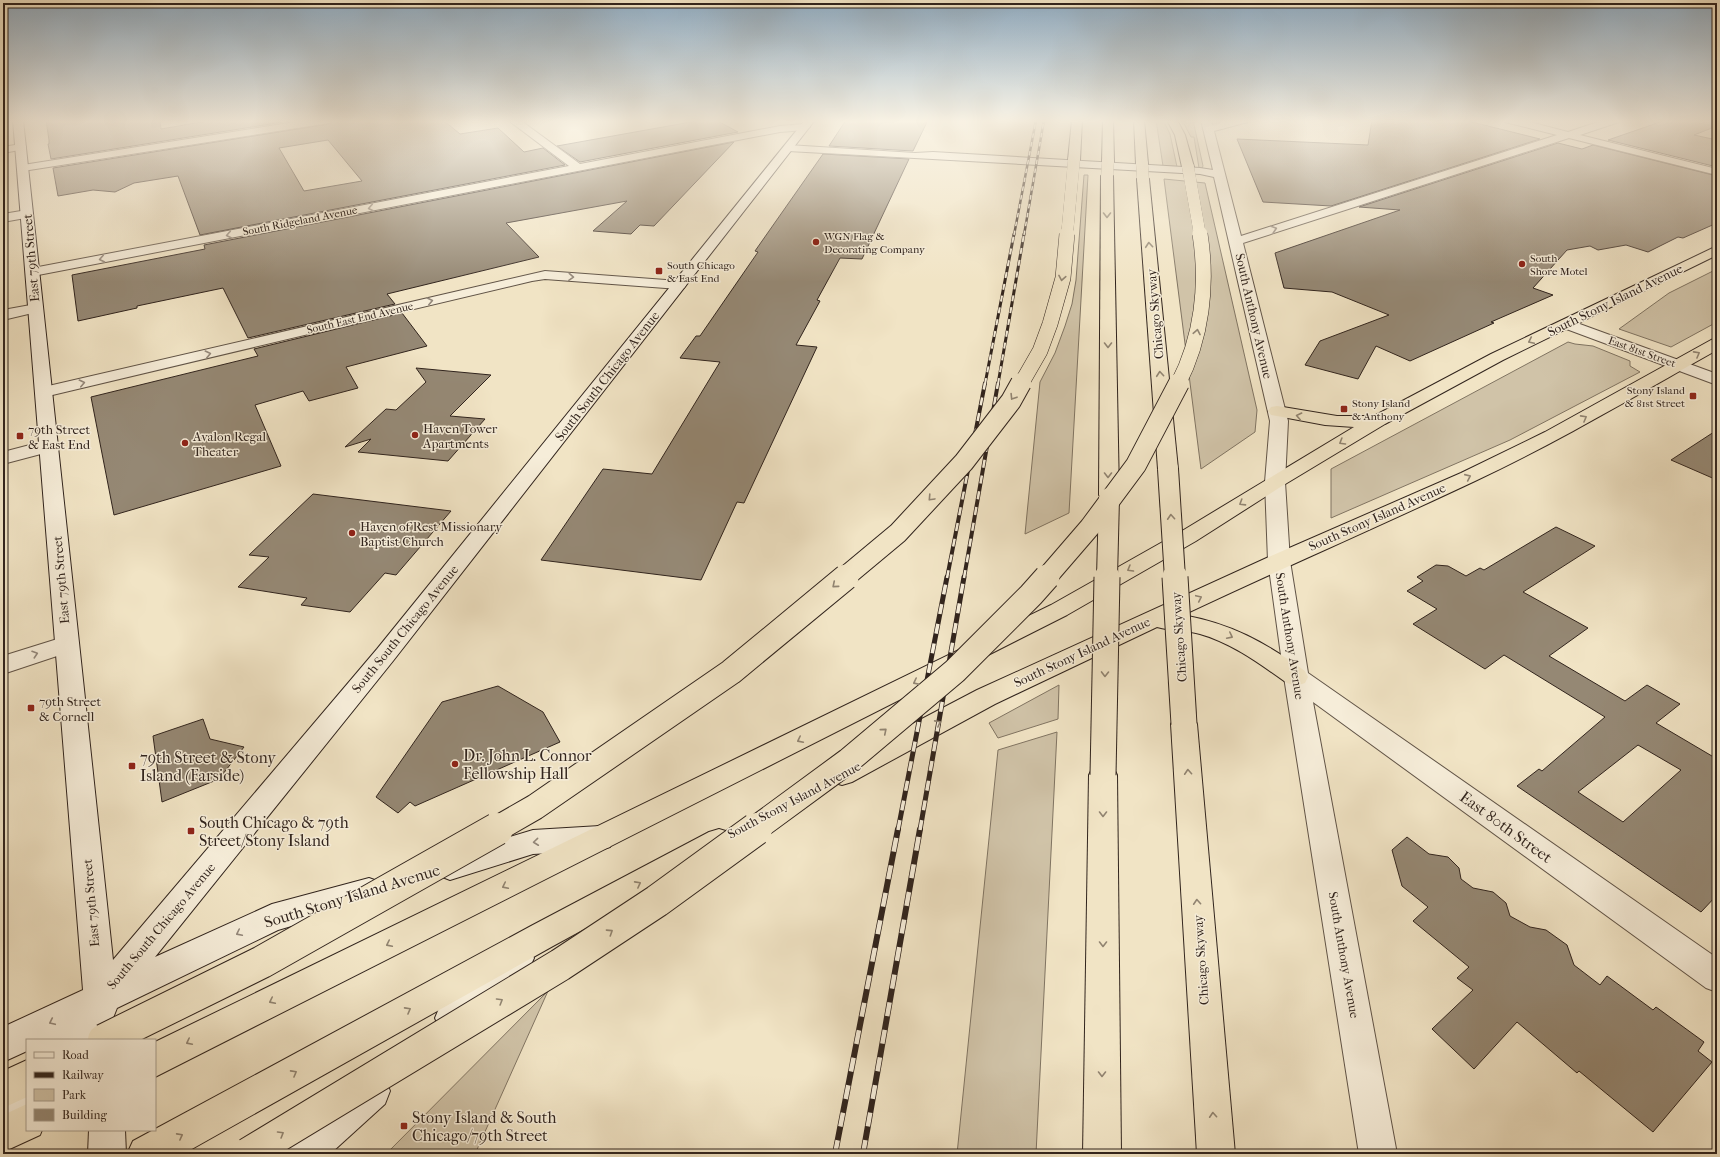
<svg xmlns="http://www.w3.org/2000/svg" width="1720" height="1157" font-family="'IM FELL French Canon',serif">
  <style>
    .green { fill: #d0c3a8; stroke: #807462 }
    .building { fill: #958874; stroke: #31241d; fill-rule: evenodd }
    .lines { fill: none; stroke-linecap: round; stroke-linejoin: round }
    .minor-casing { stroke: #615447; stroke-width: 2 }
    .secondary-casing { stroke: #31241d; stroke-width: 2 }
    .trunk-casing { stroke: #31241d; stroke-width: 2 }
    .motorway-casing { stroke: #31241d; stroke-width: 2 }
    .minor { fill: #f6edd9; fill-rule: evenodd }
    .secondary { fill: #f6edd9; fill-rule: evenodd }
    .trunk { fill: #f1e4c5; fill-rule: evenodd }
    .motorway { fill: #f1e4c5; fill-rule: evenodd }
    .rail-far4-casing { stroke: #31241d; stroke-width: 2.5 }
    .rail-far3-casing { stroke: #31241d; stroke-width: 3 }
    .rail-far2-casing { stroke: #31241d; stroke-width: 4 }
    .rail-far1-casing { stroke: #31241d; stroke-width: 5 }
    .rail-casing { stroke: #31241d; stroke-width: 6 }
    .rail-far4 { stroke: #f6edd9; stroke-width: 1.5; stroke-dasharray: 4.5; stroke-linecap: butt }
    .rail-far3 { stroke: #f6edd9; stroke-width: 2; stroke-dasharray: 6; stroke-linecap: butt }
    .rail-far2 { stroke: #f6edd9; stroke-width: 2.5; stroke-dasharray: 8; stroke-linecap: butt }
    .rail-far1 { stroke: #f6edd9; stroke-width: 3.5; stroke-dasharray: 10; stroke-linecap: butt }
    .rail { stroke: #f6edd9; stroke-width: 4.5; stroke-dasharray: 14; stroke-linecap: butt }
    .motorway-bridge-far4-casing { stroke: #31241d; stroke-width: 12; stroke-linecap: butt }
    .motorway-bridge-far3-casing { stroke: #31241d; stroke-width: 16; stroke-linecap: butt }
    .motorway-bridge-far2-casing { stroke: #31241d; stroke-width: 22; stroke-linecap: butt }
    .motorway-bridge-far1-casing { stroke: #31241d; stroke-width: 27; stroke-linecap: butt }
    .motorway-bridge-casing { stroke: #31241d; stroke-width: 34; stroke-linecap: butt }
    .motorway-bridge-far4 { stroke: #f1e4c5; stroke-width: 12 }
    .motorway-bridge-far3 { stroke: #f1e4c5; stroke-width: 15 }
    .motorway-bridge-far2 { stroke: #f1e4c5; stroke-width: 20 }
    .motorway-bridge-far1 { stroke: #f1e4c5; stroke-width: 25 }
    .motorway-bridge { stroke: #f1e4c5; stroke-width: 32 }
    .oneway { stroke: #94887b }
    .oneway2 { stroke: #918471 }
    .poi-dot { fill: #8f2418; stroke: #f6edd9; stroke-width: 1.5 }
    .labels { text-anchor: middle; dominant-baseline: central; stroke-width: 3; stroke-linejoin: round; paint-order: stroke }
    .far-street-label { font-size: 11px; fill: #31241d; stroke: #f6edd9 }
    .far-poi-label { font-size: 11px; fill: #31241d; stroke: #f6edd9; text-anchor: start }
    .street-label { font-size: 13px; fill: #31241d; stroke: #f6edd9 }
    .poi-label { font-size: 13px; fill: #31241d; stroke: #f6edd9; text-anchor: start }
    .near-poi-label { font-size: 16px; fill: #31241d; stroke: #f6edd9; text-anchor: start }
    .near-street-label { font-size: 16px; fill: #31241d; stroke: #f6edd9 }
  </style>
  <rect width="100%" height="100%" fill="#f1e4c5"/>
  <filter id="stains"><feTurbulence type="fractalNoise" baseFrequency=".005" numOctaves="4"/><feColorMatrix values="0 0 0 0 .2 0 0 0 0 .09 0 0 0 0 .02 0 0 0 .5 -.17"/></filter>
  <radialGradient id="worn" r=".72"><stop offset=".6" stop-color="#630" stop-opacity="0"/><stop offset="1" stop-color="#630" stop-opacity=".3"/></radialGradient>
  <g class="green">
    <path d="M1156,120H1163L1170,134L1177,167L1163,166Z"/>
    <path d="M1182,120H1193L1203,166L1202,168H1199L1194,137H1191Z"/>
    <path d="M1084,175H1088L1069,513L1025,534L1040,382L1055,353L1065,326L1072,304L1076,280Z"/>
    <path d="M1164,179L1205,183L1257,410L1255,432L1201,469Z"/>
    <path d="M1717,269V322L1671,347L1619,329L1669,293Z"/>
    <path d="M1568,342L1575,344L1593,346L1630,361V366L1640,372L1510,440L1331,518V469Z"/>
    <path d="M1059,685L1058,719L998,738L989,723Z"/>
    <path d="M1057,732L1036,1154H957L998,750Z"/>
    <path d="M548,991L475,1154H386Z"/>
  </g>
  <g class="building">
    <path d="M46,120H160L161,129L213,120H296L51,159L48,144H49V140Z"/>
    <path d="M335,120H443L460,134L498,128L524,152L543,148L565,165L200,235L178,176L134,183L115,192L93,190L58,196L53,168L329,124ZM328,140L362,181L304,191L279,148Z"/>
    <path d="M702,120H716L738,132L580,162L557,146Z"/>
    <path d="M846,120H928L913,151L829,146Z"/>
    <path d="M1372,120H1464L1540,139L1331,206L1263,202L1237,139L1368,145Z"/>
    <path d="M1666,120H1717V126L1694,135L1717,140V167L1608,140Z"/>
    <path d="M734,142L654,226L640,225L631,234L593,231L627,201L506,223L539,257L387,294L395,304L248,338L223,288L137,306V308L78,321L72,275L205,249L204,245Z"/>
    <path d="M1558,143L1582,149L1593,145L1717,176V223L1683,238L1678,237L1648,252L1626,245L1598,250L1590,246L1567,250L1533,288L1553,295L1491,322L1494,323L1410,361L1376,346L1358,379L1305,365L1320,341L1389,315L1332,292L1284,288L1275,253L1400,210L1359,207Z"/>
    <path d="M823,154L909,159L862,259L840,258L817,300L820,301L796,345L817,347L744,503L737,502L701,580L541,560L603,469L652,474L720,362L680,358L696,336H700L758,252L755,251Z"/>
    <path d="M402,313L427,346L346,367L358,388L309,401L303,391L255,405L281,466L114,515L91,397L258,356L254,349Z"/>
    <path d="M416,368L491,375L450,416L485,419L448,461L358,452L371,439L345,447L386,409L396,410L426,382Z"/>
    <path d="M1717,430V480L1671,460Z"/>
    <path d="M313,494L451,511L396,575L385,573L350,612L301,605L307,598L238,587L269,557L249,555Z"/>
    <path d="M1556,527L1595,546L1523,592L1588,628L1549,656L1625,701L1647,685L1680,704L1656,723L1717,759V895L1701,912L1517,786L1539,769L1542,771L1605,717L1504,655L1485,669L1413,624L1437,609L1407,591L1423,581L1417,577L1436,565L1448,566L1466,576L1480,568L1484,570ZM1638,745L1681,770L1623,822L1578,792Z"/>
    <path d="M498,686L543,712L560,742L415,806L410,802L398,813L376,797L442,702Z"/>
    <path d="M203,719L210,739L244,747L219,779L162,802L153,736Z"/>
    <path d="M1407,837L1429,854L1448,857L1459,868L1461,879L1473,888L1493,892L1506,903L1510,916L1530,927L1546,930L1567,945L1574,965L1600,985L1607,976L1653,1010L1656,1007L1704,1042L1698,1051L1712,1062L1653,1132L1579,1071L1577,1073L1517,1022L1474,1069L1432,1029L1473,990L1457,978L1469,967L1413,921L1428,907L1402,886L1392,850Z"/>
  </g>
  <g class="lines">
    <g class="minor-casing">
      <g id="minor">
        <path d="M308,120H334L329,123L23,171L17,168L23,165Z"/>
        <path d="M508,120H520L580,164L780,126L805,124L810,127L805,130L780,132L33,276L28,275L26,272L28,269L33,268L569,166Z"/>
        <path d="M1201,120H1211L1212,125L1231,120H1249L1248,122L1214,131L1241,236L1557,135L1505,122L1504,120H1522L1568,132L1604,120H1620L1619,122L1580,135L1717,169V175L1569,138L1243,243L1288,421L1285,482L1290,561L1308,673L1717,958V992L1706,988L1313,702L1397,1154H1359L1284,677L1268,561L1265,482L1270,421L1214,177L1200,174L788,151L783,148L788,145L915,153L933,152L1200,168L1213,170Z"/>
        <path d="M21,144L25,145L26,147L25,149L3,153V147Z"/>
        <path d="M27,210L31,211L33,214L31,217L3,222V214Z"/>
        <path d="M545,271L679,281L684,282L686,285L684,288L679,289L545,279L532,281L44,397L38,396L35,392L38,388L44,387Z"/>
        <path d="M36,304L41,305L43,308L41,311L3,320V310Z"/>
        <path d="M1566,319L1717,374V385L1561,327L1558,324L1561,321Z"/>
        <path d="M49,440L56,442L58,446L56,450L3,464V452Z"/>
        <path d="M67,636L75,638L79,644L75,650L3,674V656Z"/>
      </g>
    </g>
    <g class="secondary-casing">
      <g id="secondary">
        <path d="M13,120H23L113,960L377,649L805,120H815L393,661L155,957L272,904L369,878L380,882L384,891L380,900L278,930L117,1008L113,1018L104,1022L91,1040H53L54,1039L51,1040H27V1051L3,1062V1027L83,990Z"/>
        <path d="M600,826L610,829L614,838L610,847L600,850L533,854L450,880L440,876L435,867L440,858L533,830Z"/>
        <path d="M518,943L529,947L534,958L529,969L464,1030L452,1034L440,1030L435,1018L440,1006L507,947Z"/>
        <path d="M372,1073L385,1078L390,1091L385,1104L330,1154H284L290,1141L359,1078Z"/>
        <path d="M27,1078V1126L16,1141L3,1146V1098L14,1083Z"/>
        <path d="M89,1130H125L126,1154H88Z"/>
      </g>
    </g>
    <g class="trunk-casing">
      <g id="trunk">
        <path d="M1717,246V255L1503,360L1385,424L1282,486L1196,541L1067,615L155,1077V1042L1051,605L1182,531L1354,427L1325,425L1277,416L1271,415L1268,411L1271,407L1277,406L1337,416H1374L1491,354Z"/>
        <path d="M1717,338V350C1637,395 1558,442 1475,481C1378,527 1280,569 1183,615C1232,624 1264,642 1305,671L1308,677L1305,683L1296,686L1287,683C1260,664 1232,643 1200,634C1186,630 1171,631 1157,627L995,704L852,782L842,785L832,782L828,774L832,766L977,690L1271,556L1461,473L1545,432L1711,340Z"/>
        <path d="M719,829L729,832L733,841L729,850L553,946L183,1154H127L133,1141L531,926L709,832Z"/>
        <path d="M27,1104V1130H42L40,1135L3,1152V1115Z"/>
      </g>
    </g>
    <g class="motorway-casing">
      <g id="motorway">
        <path d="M1072,120H1082L1080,160L1074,163L1068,160Z"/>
        <path d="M1103,120H1113L1114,162L1108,165L1102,162Z"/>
        <path d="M1134,120H1144L1148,164L1142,167L1136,164Z"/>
        <path d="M1167,120H1177L1185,135L1194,167L1192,169H1184L1182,167L1175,135Z"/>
        <path d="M1107,173L1111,174L1113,176L1119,495L1116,499L1109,501L1102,499L1099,495L1101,176L1103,174Z"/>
        <path d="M1143,176L1147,177L1149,179L1178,469L1175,473L1168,475L1161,473L1158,469L1137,179L1139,177Z"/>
        <path d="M1184,714L1193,717L1197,724L1235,1154H1197L1171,724L1175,717Z"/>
        <path d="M1103,764L1113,767L1117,775L1121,1154H1083L1089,775L1093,767Z"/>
        <path d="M27,1060V1097L3,1108V1071Z"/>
      </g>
    </g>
    <use href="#minor" class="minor"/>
    <use href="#secondary" class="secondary"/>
    <use href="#trunk" class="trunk"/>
    <use href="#motorway" class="motorway"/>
    <g class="rail-far4-casing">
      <g id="rail-far4">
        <path d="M1014,235L1036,120"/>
        <path d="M1024,235L1044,120"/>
      </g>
    </g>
    <g class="rail-far3-casing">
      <g id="rail-far3">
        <path d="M985,384L1014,234"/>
        <path d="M998,384L1024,234"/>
      </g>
    </g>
    <g class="rail-far2-casing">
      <g id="rail-far2">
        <path d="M947,578L985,383"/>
        <path d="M964,578L998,383"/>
      </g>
    </g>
    <g class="rail-far1-casing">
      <g id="rail-far1">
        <path d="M898,830L947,577"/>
        <path d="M920,830L964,577"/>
      </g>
    </g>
    <g class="rail-casing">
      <g id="rail">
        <path d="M835,1154L898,829"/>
        <path d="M863,1154L920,829"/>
      </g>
    </g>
    <use href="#rail-far4" class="rail-far4"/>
    <use href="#rail-far3" class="rail-far3"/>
    <use href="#rail-far2" class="rail-far2"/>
    <use href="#rail-far1" class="rail-far1"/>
    <use href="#rail" class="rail"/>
    <g class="motorway-bridge-far4-casing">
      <g id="motorway-bridge-far4">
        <path d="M1142,164L1143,179"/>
        <path d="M1188,167L1200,235"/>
        <path d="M1107,176L1108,162"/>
        <path d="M1067,235L1074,160"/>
      </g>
    </g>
    <g class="motorway-bridge-far3-casing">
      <g id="motorway-bridge-far3">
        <path d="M1021,384L1040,351L1050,324L1063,278L1067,234"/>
        <path d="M1178,384C1202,338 1208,285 1200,234"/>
      </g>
    </g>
    <g class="motorway-bridge-far2-casing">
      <g id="motorway-bridge-far2">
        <path d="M1168,469L1175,578"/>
        <path d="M844,578L898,533L964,462L1011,401L1021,383"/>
        <path d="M1046,578L1090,527L1136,465L1179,383"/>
        <path d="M1107,578L1109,498"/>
      </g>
    </g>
    <g class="motorway-bridge-far1-casing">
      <g id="motorway-bridge-far1">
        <path d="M1175,577L1184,724"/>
        <path d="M1103,775L1107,577"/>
        <path d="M495,830L535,807L731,672L846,577"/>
        <path d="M754,830L848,761L955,671L1031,595L1047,577"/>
      </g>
    </g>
    <g class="motorway-bridge-casing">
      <g id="motorway-bridge">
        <path d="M104,1040L262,962L497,829"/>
        <path d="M248,1154L560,965L657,901L756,829"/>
      </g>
    </g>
    <use href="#motorway-bridge-far4" class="motorway-bridge-far4"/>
    <use href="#motorway-bridge-far3" class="motorway-bridge-far3"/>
    <use href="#motorway-bridge-far2" class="motorway-bridge-far2"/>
    <use href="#motorway-bridge-far1" class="motorway-bridge-far1"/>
    <use href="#motorway-bridge" class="motorway-bridge"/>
  </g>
  <defs><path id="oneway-chevron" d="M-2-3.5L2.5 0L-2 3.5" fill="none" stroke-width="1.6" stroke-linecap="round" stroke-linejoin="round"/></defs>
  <g class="oneway">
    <use href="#oneway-chevron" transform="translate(371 208) rotate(169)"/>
    <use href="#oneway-chevron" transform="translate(1274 229) rotate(-18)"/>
    <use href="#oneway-chevron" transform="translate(229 235) rotate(169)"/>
    <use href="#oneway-chevron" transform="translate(102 259) rotate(169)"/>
    <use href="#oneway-chevron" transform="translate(571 277) rotate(4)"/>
    <use href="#oneway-chevron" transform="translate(430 301) rotate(-13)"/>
    <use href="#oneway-chevron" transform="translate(208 354) rotate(-13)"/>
    <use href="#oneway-chevron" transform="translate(82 383) rotate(-13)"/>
    <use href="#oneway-chevron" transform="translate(35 654) rotate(-18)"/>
    <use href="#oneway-chevron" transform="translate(536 842) rotate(174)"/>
    <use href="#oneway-chevron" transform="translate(239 933) rotate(154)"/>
    <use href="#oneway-chevron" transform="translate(52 1022) rotate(155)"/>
  </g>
  <g class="oneway2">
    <use href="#oneway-chevron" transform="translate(1107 215) rotate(90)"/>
    <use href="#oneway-chevron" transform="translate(1149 245) rotate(-95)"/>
    <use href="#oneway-chevron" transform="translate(1062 278) rotate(100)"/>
    <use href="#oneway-chevron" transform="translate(1197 332) rotate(-79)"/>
    <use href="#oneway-chevron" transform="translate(1531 341) rotate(155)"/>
    <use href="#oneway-chevron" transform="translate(1108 345) rotate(90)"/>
    <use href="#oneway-chevron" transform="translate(1697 354) rotate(-29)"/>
    <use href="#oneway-chevron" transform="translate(1160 374) rotate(-95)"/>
    <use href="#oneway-chevron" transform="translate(1013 397) rotate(122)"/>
    <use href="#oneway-chevron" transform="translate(1299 416) rotate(-168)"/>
    <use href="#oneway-chevron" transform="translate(1584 418) rotate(-29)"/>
    <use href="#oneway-chevron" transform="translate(1342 442) rotate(149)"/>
    <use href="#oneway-chevron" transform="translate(1108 475) rotate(90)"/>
    <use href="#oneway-chevron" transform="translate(1468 477) rotate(-24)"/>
    <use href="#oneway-chevron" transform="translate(931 498) rotate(133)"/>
    <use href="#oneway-chevron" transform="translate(1242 503) rotate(148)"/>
    <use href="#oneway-chevron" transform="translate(1171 517) rotate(-94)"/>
    <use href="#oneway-chevron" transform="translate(1130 569) rotate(150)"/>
    <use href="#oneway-chevron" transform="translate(835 585) rotate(140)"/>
    <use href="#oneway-chevron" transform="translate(1199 598) rotate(-25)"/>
    <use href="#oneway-chevron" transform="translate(1230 636) rotate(27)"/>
    <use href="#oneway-chevron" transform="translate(1105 674) rotate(91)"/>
    <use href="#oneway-chevron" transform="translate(916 682) rotate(153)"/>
    <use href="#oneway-chevron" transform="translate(938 723) rotate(-28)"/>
    <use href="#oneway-chevron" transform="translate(884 731) rotate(-40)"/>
    <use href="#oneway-chevron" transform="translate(800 740) rotate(153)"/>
    <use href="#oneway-chevron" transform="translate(1188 772) rotate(-94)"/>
    <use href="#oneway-chevron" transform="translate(1103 814) rotate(90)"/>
    <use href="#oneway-chevron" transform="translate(638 884) rotate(-28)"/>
    <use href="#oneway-chevron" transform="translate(505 886) rotate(154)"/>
    <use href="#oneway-chevron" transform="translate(1197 902) rotate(-94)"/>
    <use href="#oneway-chevron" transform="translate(610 932) rotate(-33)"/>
    <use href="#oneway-chevron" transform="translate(389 944) rotate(154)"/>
    <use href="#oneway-chevron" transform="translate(1103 944) rotate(90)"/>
    <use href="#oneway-chevron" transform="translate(272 1001) rotate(154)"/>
    <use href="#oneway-chevron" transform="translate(500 1001) rotate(-31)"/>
    <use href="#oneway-chevron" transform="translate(408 1010) rotate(-29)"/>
    <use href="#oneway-chevron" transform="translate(189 1042) rotate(153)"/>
    <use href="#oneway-chevron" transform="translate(294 1073) rotate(-29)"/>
    <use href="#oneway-chevron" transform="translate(1102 1074) rotate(90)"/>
    <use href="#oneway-chevron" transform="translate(1213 1115) rotate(-94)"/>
    <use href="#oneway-chevron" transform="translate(281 1134) rotate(-31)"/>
    <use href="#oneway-chevron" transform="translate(180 1136) rotate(-28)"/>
  </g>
  <linearGradient id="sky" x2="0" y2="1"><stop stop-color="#91adc3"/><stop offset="0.43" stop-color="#f9f3e5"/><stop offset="1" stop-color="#f9f3e5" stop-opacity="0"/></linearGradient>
  <rect width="1720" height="282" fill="url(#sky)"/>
  <g class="poi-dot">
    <circle cx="816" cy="242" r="4"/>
    <circle cx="1522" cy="264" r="4"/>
    <rect x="655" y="267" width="8" height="8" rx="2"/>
    <rect x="1689" y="392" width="8" height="8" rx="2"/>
    <rect x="1340" y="405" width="8" height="8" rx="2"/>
    <circle cx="415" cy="435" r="4"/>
    <rect x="16" y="432" width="8" height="8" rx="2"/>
    <circle cx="185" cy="443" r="4"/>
    <circle cx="352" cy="533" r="4"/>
    <rect x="27" y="704" width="8" height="8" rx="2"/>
    <circle cx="455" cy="764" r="4"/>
    <rect x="128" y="762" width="8" height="8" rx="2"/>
    <rect x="187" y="827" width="8" height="8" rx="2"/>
    <rect x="400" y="1122" width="8" height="8" rx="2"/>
  </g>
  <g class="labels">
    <g class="far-street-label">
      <text transform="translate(300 221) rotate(-11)">South Ridgeland Avenue</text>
      <text transform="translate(360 318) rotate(-13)">South East End Avenue</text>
      <text transform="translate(1642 352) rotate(20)">East 81st Street</text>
    </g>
    <g class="far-poi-label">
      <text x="824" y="236">WGN Flag &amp;<tspan x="824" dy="13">Decorating Company</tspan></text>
      <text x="1530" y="258">South<tspan x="1530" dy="13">Shore Motel</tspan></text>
      <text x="667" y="265">South Chicago<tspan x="667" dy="13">&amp; East End</tspan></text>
      <text x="1685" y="390" text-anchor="end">Stony Island<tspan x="1685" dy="13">&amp; 81st Street</tspan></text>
      <text x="1352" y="403">Stony Island<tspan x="1352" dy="13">&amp; Anthony</tspan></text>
    </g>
    <g class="street-label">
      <text transform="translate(31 258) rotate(-95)">East 79th Street</text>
      <text transform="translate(1615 300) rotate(-26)">South Stony Island Avenue</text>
      <text transform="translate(1155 314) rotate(-95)">Chicago Skyway</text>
      <text transform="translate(1254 316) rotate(77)">South Anthony Avenue</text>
      <text transform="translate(607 376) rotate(-52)">South South Chicago Avenue</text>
      <text transform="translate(1377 517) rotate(-24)">South Stony Island Avenue</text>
      <text transform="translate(61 580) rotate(-95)">East 79th Street</text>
      <text transform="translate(405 629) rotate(-51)">South South Chicago Avenue</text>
      <text transform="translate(1290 636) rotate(81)">South Anthony Avenue</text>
      <text transform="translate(1179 637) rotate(-94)">Chicago Skyway</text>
      <text transform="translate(1082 652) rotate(-25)">South Stony Island Avenue</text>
      <text transform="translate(794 800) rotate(-28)">South Stony Island Avenue</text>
      <text transform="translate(91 903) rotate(-95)">East 79th Street</text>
      <text transform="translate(161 926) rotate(-50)">South South Chicago Avenue</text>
      <text transform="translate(1344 955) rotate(80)">South Anthony Avenue</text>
      <text transform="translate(1201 960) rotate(-94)">Chicago Skyway</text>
    </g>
    <g class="poi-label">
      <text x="423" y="428">Haven Tower<tspan x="423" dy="15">Apartments</tspan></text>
      <text x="28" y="429">79th Street<tspan x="28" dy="15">&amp; East End</tspan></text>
      <text x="193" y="436">Avalon Regal<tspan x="193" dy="15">Theater</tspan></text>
      <text x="360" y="526">Haven of Rest Missionary<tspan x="360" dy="15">Baptist Church</tspan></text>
      <text x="39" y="701">79th Street<tspan x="39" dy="15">&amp; Cornell</tspan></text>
    </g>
    <g class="near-poi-label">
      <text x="463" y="755">Dr. John L. Connor<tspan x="463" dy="18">Fellowship Hall</tspan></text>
      <text x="140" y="757">79th Street &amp; Stony<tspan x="140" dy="18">Island (Farside)</tspan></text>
      <text x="199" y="822">South Chicago &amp; 79th<tspan x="199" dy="18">Street/Stony Island</tspan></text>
      <text x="412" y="1117">Stony Island &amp; South<tspan x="412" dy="18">Chicago/79th Street</tspan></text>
    </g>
    <g class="near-street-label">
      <text transform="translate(1506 827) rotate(36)">East 80th Street</text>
      <text transform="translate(352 896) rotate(-17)">South Stony Island Avenue</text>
    </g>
  </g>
  <rect width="1720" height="1157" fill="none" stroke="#f1e4c5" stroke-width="16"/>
  <rect x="4" y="4" width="1712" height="1149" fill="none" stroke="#31241d" stroke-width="2"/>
  <rect x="8" y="8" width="1704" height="1141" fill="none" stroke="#31241d"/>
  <rect x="26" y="1039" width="130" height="92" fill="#f6edd9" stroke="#a79d8e"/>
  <rect x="34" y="1052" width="20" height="6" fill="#f6edd9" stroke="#a79d8e"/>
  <text x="62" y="1059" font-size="12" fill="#31241d">Road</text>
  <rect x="34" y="1072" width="20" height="6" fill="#31241d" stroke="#a79d8e"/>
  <text x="62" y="1079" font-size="12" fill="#31241d">Railway</text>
  <rect x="34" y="1089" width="20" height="12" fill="#d0c3a8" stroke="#a79d8e"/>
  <text x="62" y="1099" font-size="12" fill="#31241d">Park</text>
  <rect x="34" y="1109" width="20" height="12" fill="#958874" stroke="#a79d8e"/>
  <text x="62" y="1119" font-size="12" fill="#31241d">Building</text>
  <rect width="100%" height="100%" filter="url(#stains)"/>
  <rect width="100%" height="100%" fill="url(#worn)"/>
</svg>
